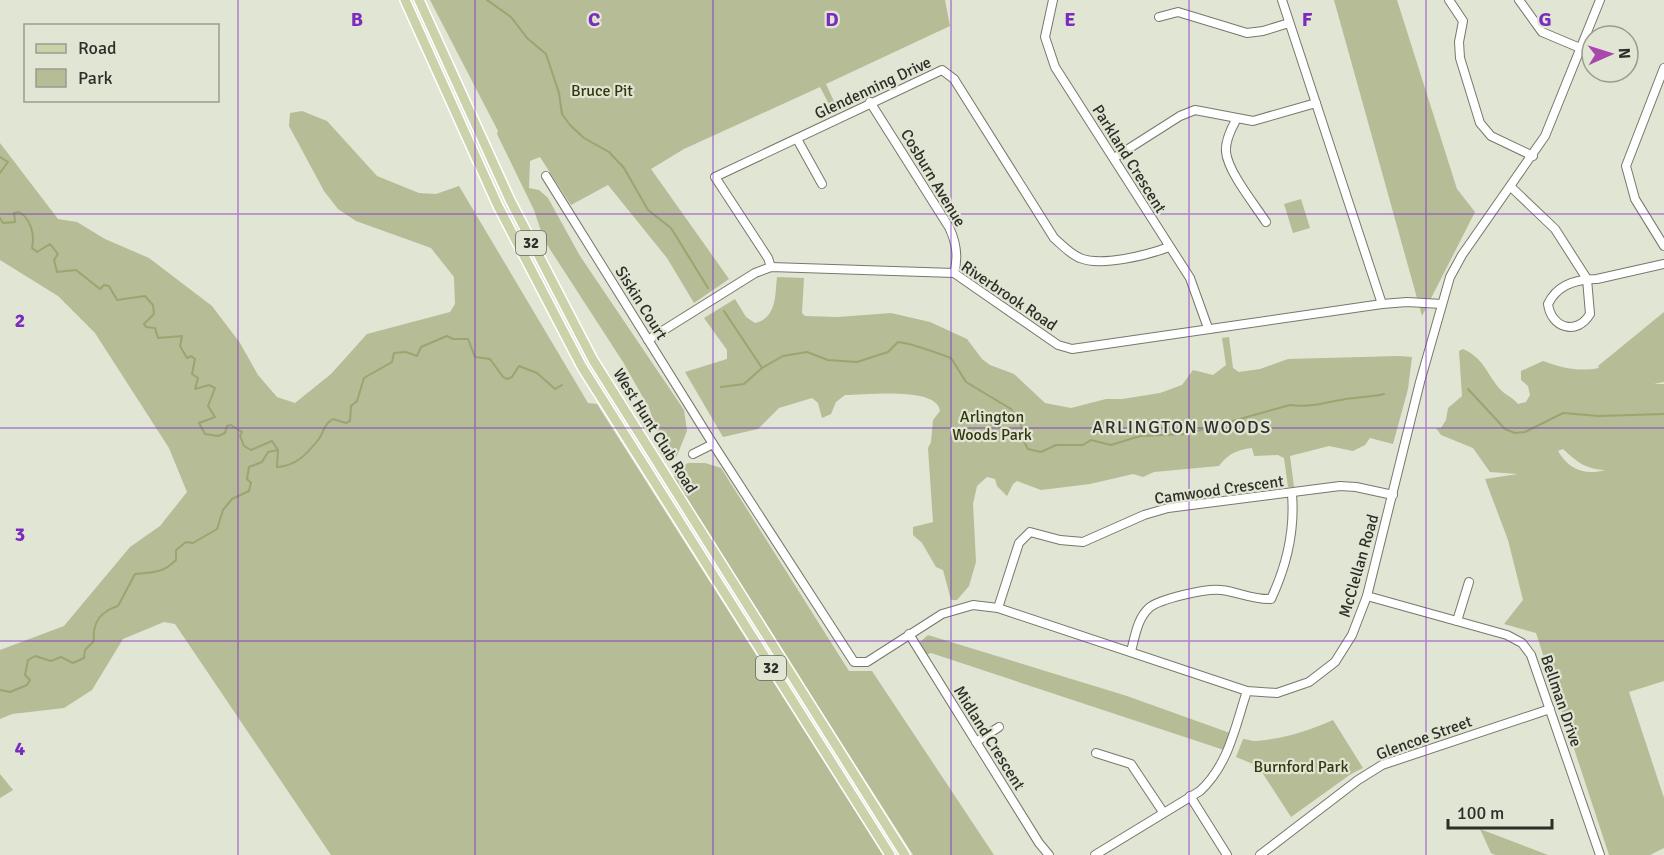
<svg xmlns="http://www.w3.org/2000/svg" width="1664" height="855" font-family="Signika,sans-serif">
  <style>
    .green { fill: #b5bc96; fill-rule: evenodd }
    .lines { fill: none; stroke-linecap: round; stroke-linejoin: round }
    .stream { stroke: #9ba56f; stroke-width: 2 }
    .minor-casing { stroke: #76796a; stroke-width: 10 }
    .major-casing { stroke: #fff; stroke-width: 12 }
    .minor { stroke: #fff; stroke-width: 8 }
    .major { stroke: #cbd1a9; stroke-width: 9 }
    .grid { fill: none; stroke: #7b2cbf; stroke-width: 1.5; stroke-opacity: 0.55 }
    .labels { text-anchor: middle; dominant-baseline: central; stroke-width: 4.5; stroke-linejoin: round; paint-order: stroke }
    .shield { fill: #e1e5d4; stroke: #63665c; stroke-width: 1.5 }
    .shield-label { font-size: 15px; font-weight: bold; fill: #2d2f28 }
    .street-label { font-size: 16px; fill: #2d2f28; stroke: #e1e5d4 }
    .park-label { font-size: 16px; fill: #32370c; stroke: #e1e5d4 }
    .neighbourhood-label { font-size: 18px; letter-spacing: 1.5px; fill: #2d2f28; stroke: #e1e5d4 }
    .grid-label { font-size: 20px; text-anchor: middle; font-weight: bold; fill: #7b2cbf; stroke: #e1e5d4; stroke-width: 4.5; stroke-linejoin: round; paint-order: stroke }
  </style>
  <rect width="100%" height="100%" fill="#e1e5d4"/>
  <g class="green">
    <path d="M430,0H945L950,26L826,84L837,108L832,110L820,87L684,149L651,169L729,279L694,303L667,258L608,185L571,205L540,157L530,161L529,188L539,190L548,198L580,256L684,410L687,431L676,458L671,457L661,442L649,408L623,362L544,240L534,210L497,134L498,131Z"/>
    <path d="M1334,0H1397L1457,189L1475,212L1422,316Z"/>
    <path d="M302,111L327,121L377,176L419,193L436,194L459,186L588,403L597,404L883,855H331L175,624L164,622L123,639L92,690L64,708L12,714L0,719V650L64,626L130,547L160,526L187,492L169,448L95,333L58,296L0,260V143L58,219L77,222L105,239L149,258L212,306L240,343L258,375L277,397L295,403L331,374L367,334L450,312L455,304L454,277L431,248L356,221L338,209L324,191L289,126L290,113Z"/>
    <path d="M1301,199L1310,228L1293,233L1284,204Z"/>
    <path d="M777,277L804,278L802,313L805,316L838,317L891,313L930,322L967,339L982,359L990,365L1014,374L1045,403L1071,408L1106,399H1122L1160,393L1182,385L1193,370L1213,375L1226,365L1222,338L1229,337L1233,368L1239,372L1260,369L1288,359L1399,356L1412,357L1408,389L1393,444L1370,438L1365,445L1353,451L1329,446L1290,456L1294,487H1288L1284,458L1278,455L1254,456L1252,448C1236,450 1228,454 1219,466L1154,472L1143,477L1133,474L1090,484L1041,490L1017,481L1013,484L1007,496L997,486L995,479L987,477L977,486L973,504L976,562L969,586L957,600H951L943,570L936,567L922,543L913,535V527L933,522L928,448L931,442L933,420L940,411C938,386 865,395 845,395L836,402L831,414L822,418L818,403L812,398L779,408L758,429L723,437L685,372L727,359V350L704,318L735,299L746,317L755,323C777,318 775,295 777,277Z"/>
    <path d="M1664,312V382L1654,384H1664V681L1629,692L1664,798V848L1650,855H1609L1536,633L1504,624L1523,600L1508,540L1485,479L1518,474L1490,472L1473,448L1441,435L1436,428H1441L1446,420L1448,408L1462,396L1459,351L1463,349C1486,359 1487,377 1503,392C1508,396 1513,398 1518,404L1526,402L1530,395L1528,386L1521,380V371L1543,361C1562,368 1579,372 1599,368L1598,366ZM1563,449C1578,463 1586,469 1605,470C1585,476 1568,469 1558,451Z"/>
    <path d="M688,463H705L721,468L849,671H872L994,855H913L676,483L674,477L677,470Z"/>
    <path d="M928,635L1127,696L1230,733L1224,750L931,653L926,655L920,642Z"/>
    <path d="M1333,720L1363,768L1351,774L1291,817L1258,766L1236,757L1243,739C1246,739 1251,741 1256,741C1282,739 1309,731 1333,720Z"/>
    <path d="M0,774L13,790L0,798Z"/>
    <path d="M1480,829L1548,855H1495L1491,853Z"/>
  </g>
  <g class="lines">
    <g class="stream">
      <path d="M487,0L511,17L527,38L546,54L559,93L562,114L570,125L584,138L609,152L624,168L648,210L671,228L708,288"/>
      <path d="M0,157L8,162L0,173"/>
      <path d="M0,218L3,223L15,222L14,213L19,212C31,219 35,235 32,248L37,252L50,244L58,254L54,260L57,272L76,270L100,289L104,285L109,286L117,300L145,296L153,305L154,314L144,324L146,327L155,328L158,338L182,336L180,346L187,358L191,356L195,359L192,374L198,378L195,389L209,385L215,388L208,406L215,417L199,423L205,434L218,436L225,433L227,426L231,425L242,432L240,436L244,446L251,450L272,441L278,450L277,467C296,466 307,454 319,439C324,431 324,424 333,419L346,423L350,421L351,406L357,401L364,378L392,362L394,353L406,352L417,356L421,347L447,336L453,339H468L475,357L490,359L503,377L507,379L512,377L519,366L537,373L555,389L562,385"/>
      <path d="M724,311L762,368"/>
      <path d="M721,387L744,384L762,368L783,356L807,352L828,360L857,362L888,352L898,342C911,343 937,353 951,358L966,382L1011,409L1021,424L1023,440L1028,449L1041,452L1056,445H1083L1091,440L1111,445L1140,436L1186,434L1290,405C1311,408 1326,402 1346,399C1359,397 1371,397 1384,394"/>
      <path d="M1468,389L1505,429L1515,433L1525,432L1563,413L1599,416L1664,414"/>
      <path d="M0,690L10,692L27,685L30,680L25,675L28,660L35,656L51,661L61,657L73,663L84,658L85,650L94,641C92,623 101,611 118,606L135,574C153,572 162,574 176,560V550L186,542L193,543L217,529L223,510L232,499L249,491L251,483L247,479L249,467L262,462L268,452L278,450"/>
    </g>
    <g class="minor-casing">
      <g id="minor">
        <path d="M1053,0L1045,37L1055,67L1190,278L1208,328"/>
        <path d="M1282,0L1382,304"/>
        <path d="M1449,0L1463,21L1459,42L1460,58L1480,123L1491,136L1533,156"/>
        <path d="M1519,0L1542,32L1580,48"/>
        <path d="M1159,17L1178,12L1247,33L1263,31L1289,23"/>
        <path d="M1664,68L1626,166L1635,199L1664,246"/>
        <path d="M870,102L949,227C956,242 959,256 954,273"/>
        <path d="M1236,120C1231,129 1225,141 1226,152C1228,172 1255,205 1266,222"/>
        <path d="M797,139L822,184"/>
        <path d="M1114,158L1180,116L1195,110L1253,121L1316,103"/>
        <path d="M546,176L713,444L854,662H867L942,614L973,605L998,608L1247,691L1277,693L1309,682L1335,662L1352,635L1367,596L1420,382L1450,277L1462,255L1545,136L1600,0"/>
        <path d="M1511,187L1555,229L1587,279"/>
        <path d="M771,267L768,258L715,177L942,70L954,79L1054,238C1062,245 1070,254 1080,258C1101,267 1148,255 1169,247"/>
        <path d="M1587,279L1590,314C1577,336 1551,328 1548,304C1557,285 1577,279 1597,279L1664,264"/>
        <path d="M648,340L755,273L771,267L954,273L1058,345L1072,349L1382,304L1407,302L1442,304"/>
        <path d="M693,454L713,444"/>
        <path d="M1367,596L1507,635L1522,643L1531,655L1600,855"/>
        <path d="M998,608L1019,543L1030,532L1060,540L1083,542L1144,515L1168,508L1340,486L1356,487L1393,495"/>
        <path d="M1457,621L1469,582"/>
        <path d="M909,634L1039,843L1049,855"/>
        <path d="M1131,651C1135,637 1137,619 1149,608C1159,599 1207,588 1221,590C1239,592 1253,600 1271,599C1287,565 1295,531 1292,494"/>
        <path d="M976,742L999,727"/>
        <path d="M1096,753L1131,764L1163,812"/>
        <path d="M1190,796L1227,855"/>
        <path d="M1095,855L1200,791C1229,764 1235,727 1247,691"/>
        <path d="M1260,855L1358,780L1382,765L1550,709"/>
      </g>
    </g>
    <g class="major-casing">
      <g id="major">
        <path d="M405,0L498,206L582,367L890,855"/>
        <path d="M419,0L510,200L593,360L905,855"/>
      </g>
    </g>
    <use href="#minor" class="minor"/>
    <use href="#major" class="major"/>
  </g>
  <path class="grid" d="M238,0V855M475,0V855M713,0V855M951,0V855M1189,0V855M1426,0V855M0,214H1664M0,428H1664M0,641H1664"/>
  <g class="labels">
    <g class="shield">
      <rect x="516" y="231" width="30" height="24" rx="4.5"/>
      <rect x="756" y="656" width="30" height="24" rx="4.5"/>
    </g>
    <g class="shield-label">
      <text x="531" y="243">32</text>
      <text x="771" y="668">32</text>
    </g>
    <g class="street-label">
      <text transform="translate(873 88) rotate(-25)">Glendenning Drive</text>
      <text transform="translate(1129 159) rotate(58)">Parkland Crescent</text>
      <text transform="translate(933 178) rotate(59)">Cosburn Avenue</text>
      <text transform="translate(1009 296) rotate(34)">Riverbrook Road</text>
      <text transform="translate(641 303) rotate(58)">Siskin Court</text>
      <text transform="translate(655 431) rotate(58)">West Hunt Club Road</text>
      <text transform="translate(1219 490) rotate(-8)">Camwood Crescent</text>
      <text transform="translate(1359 566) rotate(-74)">McClellan Road</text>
      <text transform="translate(1561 701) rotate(71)">Bellman Drive</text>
      <text transform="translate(989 738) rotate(58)">Midland Crescent</text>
      <text transform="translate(1424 738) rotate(-20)">Glencoe Street</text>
    </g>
    <g class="park-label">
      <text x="602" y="91">Bruce Pit</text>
      <text x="992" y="417">Arlington<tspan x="992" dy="18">Woods Park</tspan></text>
      <text x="1301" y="767">Burnford Park</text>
    </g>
    <g class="neighbourhood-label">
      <text x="1182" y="427">ARLINGTON WOODS</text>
    </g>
  </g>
  <g class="grid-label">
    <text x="357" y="26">B</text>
    <text x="594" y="26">C</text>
    <text x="832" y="26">D</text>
    <text x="1070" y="26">E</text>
    <text x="1307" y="26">F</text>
    <text x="1545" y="26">G</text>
    <text x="20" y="327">2</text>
    <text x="20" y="541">3</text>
    <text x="20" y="755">4</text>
  </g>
  <rect x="24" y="24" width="195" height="78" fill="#e1e5d4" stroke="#999c8f" stroke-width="1.5"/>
  <rect x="36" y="44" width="30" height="9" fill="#cbd1a9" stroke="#999c8f" stroke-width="1.5"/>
  <text x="78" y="54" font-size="18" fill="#2d2f28">Road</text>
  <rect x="36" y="69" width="30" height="18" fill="#b5bc96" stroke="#999c8f" stroke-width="1.5"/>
  <text x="78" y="84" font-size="18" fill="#2d2f28">Park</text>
  <g transform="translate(1610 54) rotate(87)"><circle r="28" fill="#e1e5d4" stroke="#999c8f" stroke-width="1.5"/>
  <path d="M0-4.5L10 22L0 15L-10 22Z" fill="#a947ad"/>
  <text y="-9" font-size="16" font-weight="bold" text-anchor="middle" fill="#2d2f28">N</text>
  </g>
  <path d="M1448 819v9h104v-9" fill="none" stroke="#2d2f28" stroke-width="3"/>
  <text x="1457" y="819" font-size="18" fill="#2d2f28" stroke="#e1e5d4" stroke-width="4.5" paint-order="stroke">100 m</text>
</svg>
